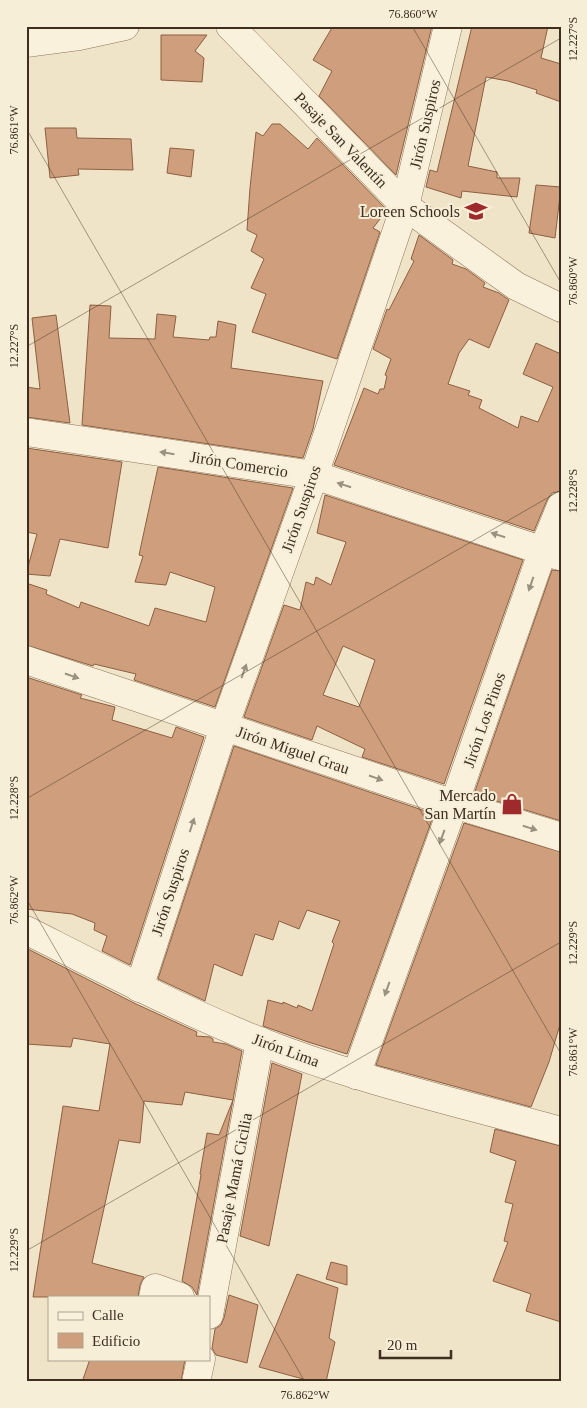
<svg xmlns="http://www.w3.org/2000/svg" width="587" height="1408" font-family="'Times New Roman',serif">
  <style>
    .building { fill: #cf9f7d; stroke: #8d5f41; fill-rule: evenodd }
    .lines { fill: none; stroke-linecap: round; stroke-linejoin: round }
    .minor-casing { stroke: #8d765c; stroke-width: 29 }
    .minor { stroke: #faf1dc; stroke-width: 28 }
    .oneway { fill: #9c907e }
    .ticks { fill: none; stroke: #3d2e20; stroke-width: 1; stroke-opacity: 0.45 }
    .labels { text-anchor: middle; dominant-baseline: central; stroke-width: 4; stroke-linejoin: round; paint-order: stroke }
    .street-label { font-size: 16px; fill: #3d2e20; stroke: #f7eed8 }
    .poi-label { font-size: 16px; fill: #3d2e20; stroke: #f7eed8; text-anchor: end }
    .neatline { fill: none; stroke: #3d2e20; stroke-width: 2 }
    .ticks-label { font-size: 12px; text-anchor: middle; fill: #3d2e20 }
  </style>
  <rect width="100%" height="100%" fill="#f0e4c8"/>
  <g class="building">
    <path d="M333,26H432L396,175L319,96L332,71L313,60Z"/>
    <path d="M472,26H548L541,58L561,64V102L536,93L537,90L508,81L486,77L468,166L497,172V178H520L517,197L462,191L461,198L426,187L430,170L437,172Z"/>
    <path d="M161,35H207L195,51L204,58L202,82L161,80Z"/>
    <path d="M272,124H280L308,149L317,138L387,210L373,228L380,232L337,359L252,332L266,294L251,288L264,259L251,251L257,235L247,230L250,188L256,132L263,136Z"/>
    <path d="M45,128H76L77,138L131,139L133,170L78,169L79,175L50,178Z"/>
    <path d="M170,148L194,150L191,177L167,173Z"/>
    <path d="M536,185L561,187L555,238L529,233Z"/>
    <path d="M419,235L453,260L452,264L466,269L485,283L483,287L499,293L509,300L489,348L469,339L459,353L448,384L470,391L468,395L482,400L479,408L518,428L521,416L538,422L553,387L523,374L536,343L561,354V491L552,493L547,500L534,531L334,465L364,388L378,394L380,389H384L387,376L385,375L391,359L373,349L387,309L389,310L414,261L411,259Z"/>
    <path d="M90,305L111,306L109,338L155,339L157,314L176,316L173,337L209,340L210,337H216L218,321L236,325L231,368L323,381L313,429L303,458L82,425Z"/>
    <path d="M56,315L70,423L26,417V387L40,389L32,318Z"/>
    <path d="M26,448L122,462L108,548L60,539L50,576L26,574L37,534L26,532Z"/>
    <path d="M158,467L293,488L215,707L134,680L136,674L94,664L93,666L26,645V583L47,590L46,594L79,608L81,602L149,626L155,608L206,622L215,587L170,572L166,585L135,582L143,556L139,555Z"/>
    <path d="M325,495L523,560L444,784L362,757L365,749L317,726L312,740L244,717L284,605L300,610L306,582L314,585L316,577L331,585L346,542L317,533ZM343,646L375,660L359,707L323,695Z"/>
    <path d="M552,570L561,571V821L474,794Z"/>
    <path d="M26,677L82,695L80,698L115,707L112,720L172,738L176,727L204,737L130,965L102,951L107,936L94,930L95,923L72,914L26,909Z"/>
    <path d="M234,746L434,814L347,1054L308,1042L263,1026L268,1000L283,1004V1002L297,1008L298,1005L312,1011L334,944L332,942L340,921L307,910L299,929L279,921L273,940L255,934L242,976L214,964L205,1001L158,979Z"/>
    <path d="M464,823L561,852V1021L549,1062L531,1107L376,1065Z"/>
    <path d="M26,948L134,1003L197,1032L196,1036L210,1037L213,1039V1042L226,1044L242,1051L233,1100L185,1092L182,1105L144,1101L140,1143L119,1140L92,1263L144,1277L140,1285L138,1297H33L63,1106L99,1111L110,1044L73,1038L71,1047L26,1044Z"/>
    <path d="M272,1063L302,1074L269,1246L240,1236Z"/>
    <path d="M233,1100L197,1295L192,1287L182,1281L201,1175L200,1174L207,1133L219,1135Z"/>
    <path d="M495,1129L561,1146V1322L526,1311L531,1294L493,1281L508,1242L504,1241L513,1204L505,1202L516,1161L490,1152Z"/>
    <path d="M331,1262L347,1266V1285L326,1279Z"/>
    <path d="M297,1274L338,1288L329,1338L335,1342L326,1382H314L259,1367Z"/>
    <path d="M229,1295L258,1305L247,1363L216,1355L212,1348L215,1329L221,1325L224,1318Z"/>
    <path d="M90,1359H185L181,1382H82Z"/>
  </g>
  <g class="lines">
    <g class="minor-casing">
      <g id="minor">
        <path d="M230,26L405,206L516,286L561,308"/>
        <path d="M26,43L79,36L125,26"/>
        <path d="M26,432L314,475L559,556"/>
        <path d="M26,660L454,804L561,837"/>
        <path d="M26,930C103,969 179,1009 259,1041C357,1080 460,1103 561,1131"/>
        <path d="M139,988L224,727L314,475L405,206L448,26"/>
        <path d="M356,1075L454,804L543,550L561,506"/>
        <path d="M153,1297L155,1288L180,1297"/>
        <path d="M209,1315L260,1041"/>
        <path d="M196,1382L201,1359"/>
      </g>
    </g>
    <use href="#minor" class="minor"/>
  </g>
  <defs><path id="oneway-solid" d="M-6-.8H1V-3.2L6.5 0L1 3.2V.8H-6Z" transform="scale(1.25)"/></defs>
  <g class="oneway">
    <use href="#oneway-solid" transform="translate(167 453) rotate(-171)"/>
    <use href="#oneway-solid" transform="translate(344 485) rotate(-162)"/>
    <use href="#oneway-solid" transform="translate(498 535) rotate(-162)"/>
    <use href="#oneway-solid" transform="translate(531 584) rotate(109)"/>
    <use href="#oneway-solid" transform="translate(244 671) rotate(-70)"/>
    <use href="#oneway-solid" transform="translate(72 676) rotate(19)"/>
    <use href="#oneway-solid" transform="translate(376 778) rotate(19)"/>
    <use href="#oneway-solid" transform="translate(192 825) rotate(-72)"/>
    <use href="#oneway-solid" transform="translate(530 828) rotate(17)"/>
    <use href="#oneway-solid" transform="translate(442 837) rotate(110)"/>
    <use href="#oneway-solid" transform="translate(387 989) rotate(110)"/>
  </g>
  <path class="ticks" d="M412,26L561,283M26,128L561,1054M26,347L561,38M26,799L561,490M26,898L305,1382M26,1251L561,942"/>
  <defs>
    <g id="school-bare" transform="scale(1.725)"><path d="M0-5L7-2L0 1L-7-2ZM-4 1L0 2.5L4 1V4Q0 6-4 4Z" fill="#9e2a2b" stroke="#f7eed8" stroke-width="2.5" paint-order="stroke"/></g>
    <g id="shop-bare" transform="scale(1.725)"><path d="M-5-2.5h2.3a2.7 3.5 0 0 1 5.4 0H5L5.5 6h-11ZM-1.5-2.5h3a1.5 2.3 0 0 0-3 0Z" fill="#9e2a2b" stroke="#f7eed8" stroke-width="2.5" paint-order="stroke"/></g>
  </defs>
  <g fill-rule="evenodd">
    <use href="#school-bare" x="476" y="211"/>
    <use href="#shop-bare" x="512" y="804"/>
  </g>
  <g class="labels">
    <g class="street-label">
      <text transform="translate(425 124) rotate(-77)">Jirón Suspiros</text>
      <text transform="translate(341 140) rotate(46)">Pasaje San Valentín</text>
      <text transform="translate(239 464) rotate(9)">Jirón Comercio</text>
      <text transform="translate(301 509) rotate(-71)">Jirón Suspiros</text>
      <text transform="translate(484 720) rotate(-71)">Jirón Los Pinos</text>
      <text transform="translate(293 750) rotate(19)">Jirón Miguel Grau</text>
      <text transform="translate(170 892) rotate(-72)">Jirón Suspiros</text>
      <text transform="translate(286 1050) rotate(20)">Jirón Lima</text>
      <text transform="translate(234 1178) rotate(-79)">Pasaje Mamá Cicilia</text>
    </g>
    <g class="poi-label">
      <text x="460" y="211">Loreen Schools</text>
      <text x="496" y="795">Mercado<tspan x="496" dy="18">San Martín</tspan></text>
    </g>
  </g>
  <rect width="587" height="1408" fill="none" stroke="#f7eed8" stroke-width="55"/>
  <rect x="48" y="1296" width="162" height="65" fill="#f7eed8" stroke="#ada18e"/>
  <rect x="58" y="1312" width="25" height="8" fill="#faf1dc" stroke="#ada18e"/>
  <text x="92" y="1320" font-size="15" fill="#3d2e20">Calle</text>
  <rect x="58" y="1333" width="25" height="15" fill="#cf9f7d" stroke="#ada18e"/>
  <text x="92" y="1346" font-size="15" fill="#3d2e20">Edificio</text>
  <path d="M380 1350v8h71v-8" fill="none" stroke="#3d2e20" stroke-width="2.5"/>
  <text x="387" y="1350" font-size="15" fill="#3d2e20" stroke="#f7eed8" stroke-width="4" paint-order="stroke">20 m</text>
  <rect x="28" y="28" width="532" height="1352" class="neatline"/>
  <g class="ticks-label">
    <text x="413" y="18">76.860°W</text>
    <text transform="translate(573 39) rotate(-90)" y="4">12.227°S</text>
    <text transform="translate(14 130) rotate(-90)" y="4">76.861°W</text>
    <text transform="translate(573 281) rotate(-90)" y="4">76.860°W</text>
    <text transform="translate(14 346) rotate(-90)" y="4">12.227°S</text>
    <text transform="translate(573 491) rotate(-90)" y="4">12.228°S</text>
    <text transform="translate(14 798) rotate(-90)" y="4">12.228°S</text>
    <text transform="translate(14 900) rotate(-90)" y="4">76.862°W</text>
    <text transform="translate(573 943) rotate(-90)" y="4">12.229°S</text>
    <text transform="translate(573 1052) rotate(-90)" y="4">76.861°W</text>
    <text transform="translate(14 1250) rotate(-90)" y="4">12.229°S</text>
    <text x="305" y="1399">76.862°W</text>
  </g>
</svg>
